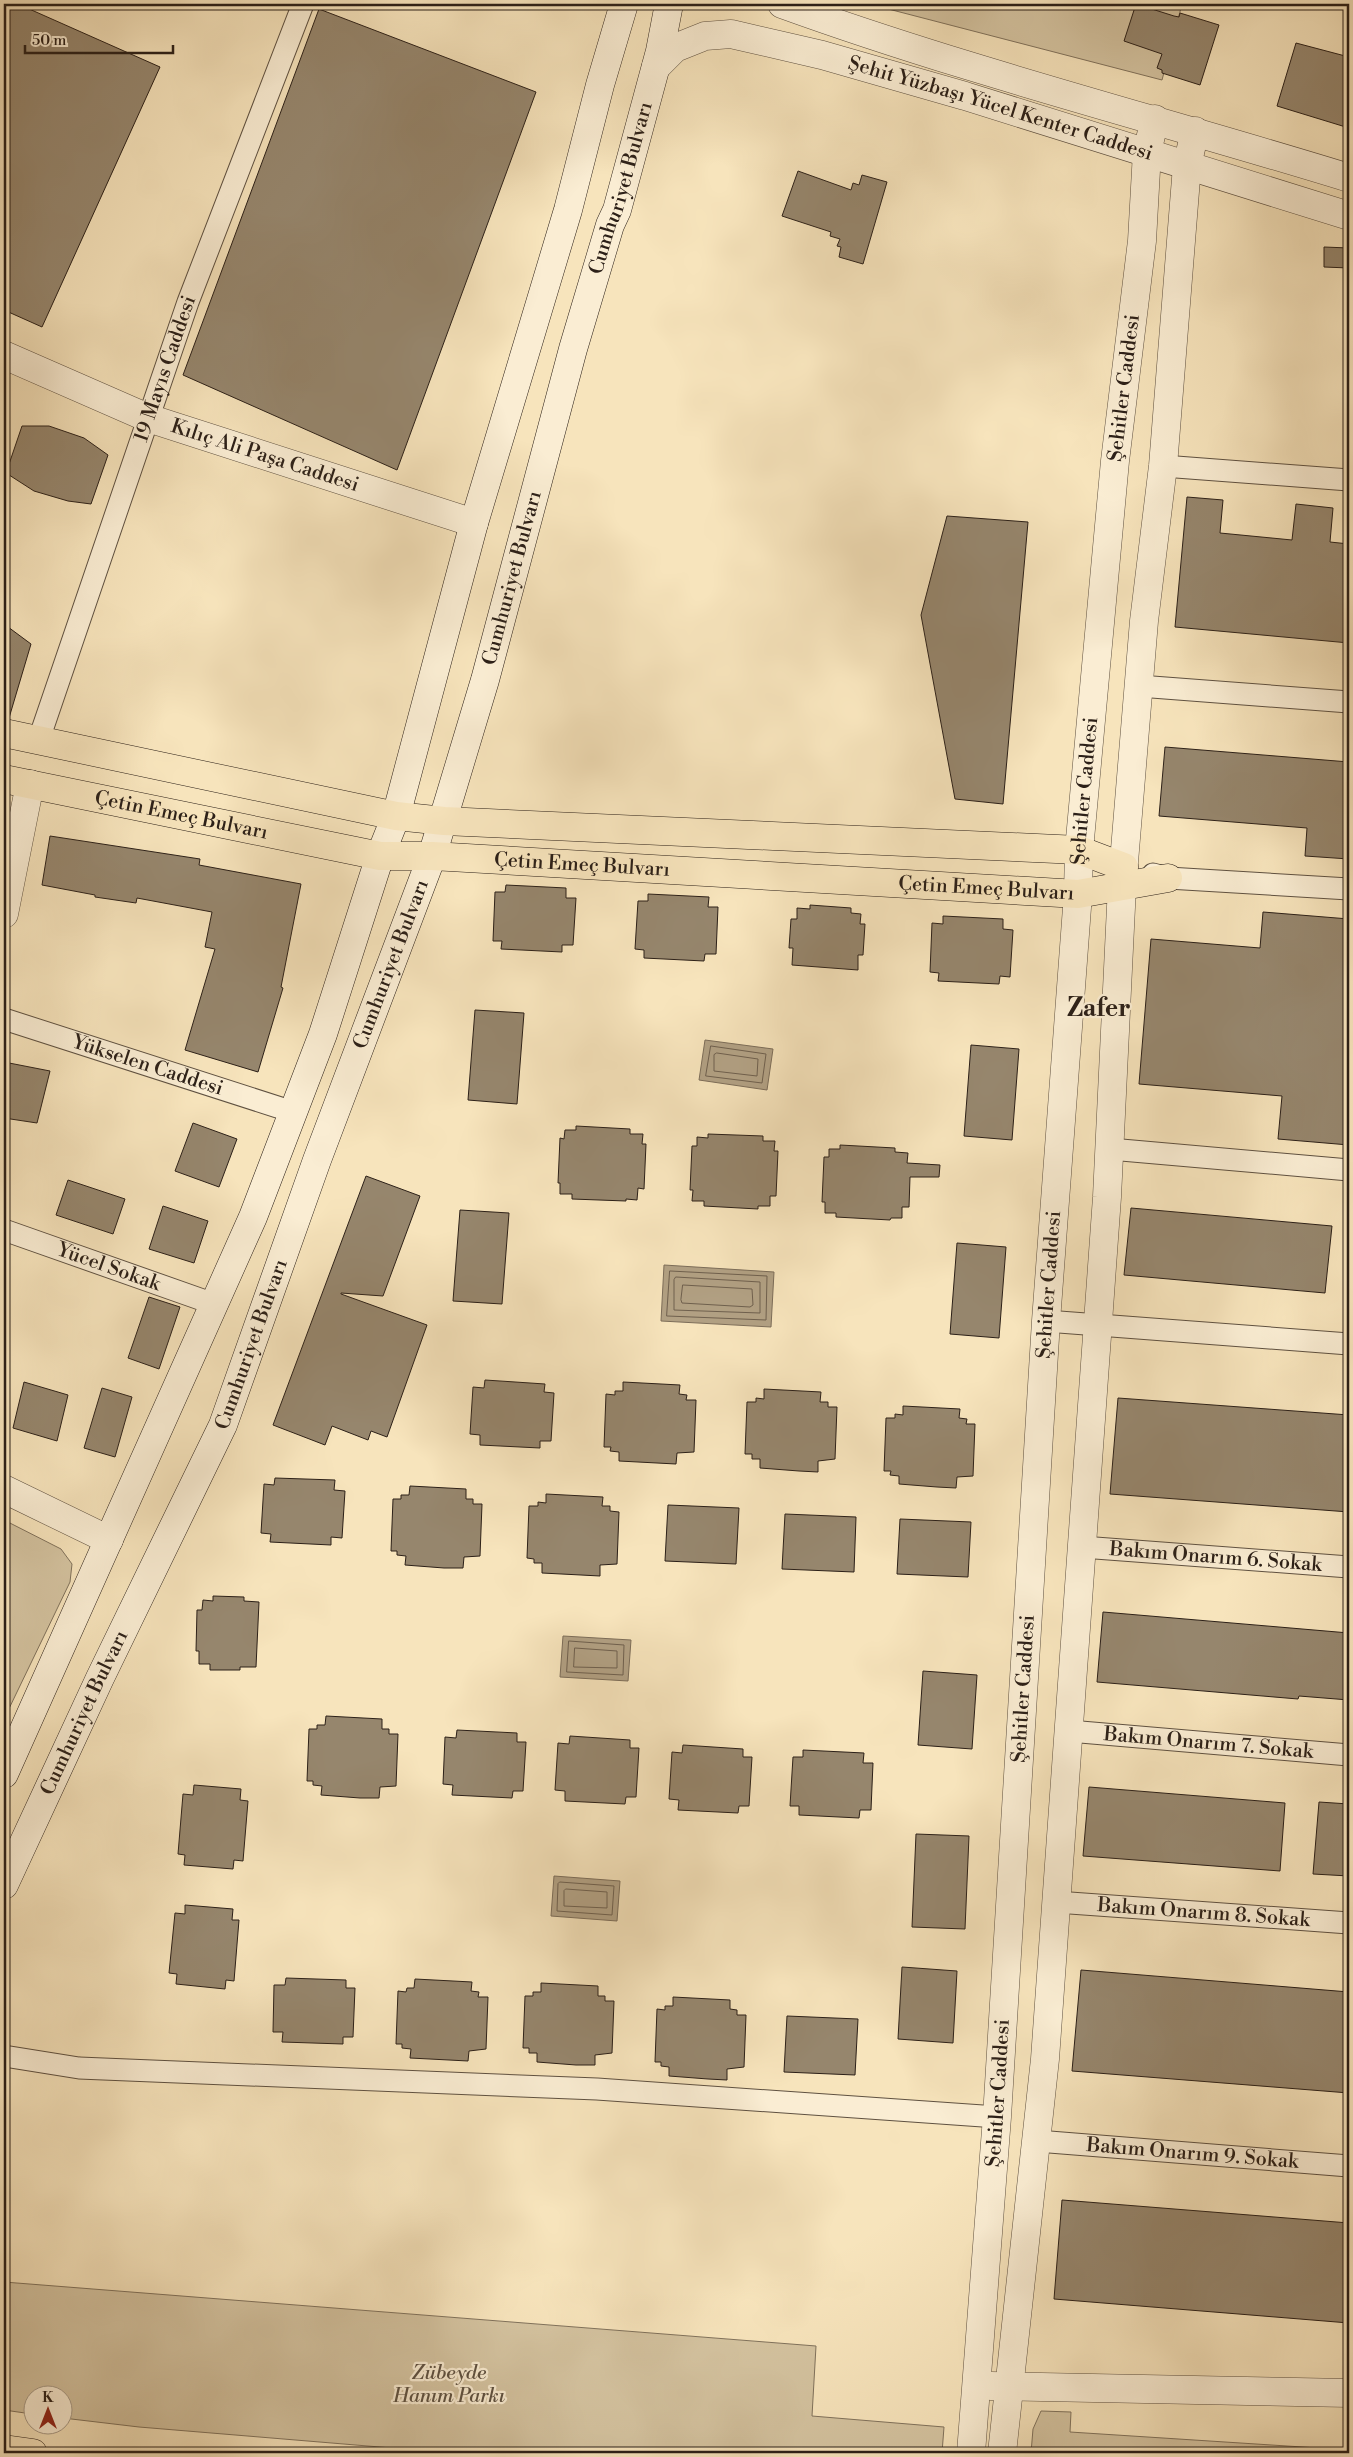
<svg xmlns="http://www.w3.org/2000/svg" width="1353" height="2457" font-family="'Libre Bodoni',serif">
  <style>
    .green { fill: #d4c3a0; stroke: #80725c }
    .water { fill: #b2a184; stroke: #7c6d59 }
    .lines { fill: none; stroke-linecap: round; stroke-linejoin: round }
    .shore { stroke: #6f604e; stroke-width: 1 }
    .building { fill: #96866d; stroke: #2c2018 }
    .minor-casing { stroke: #5f5141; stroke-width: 23 }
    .tertiary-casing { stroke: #5f5141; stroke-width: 29 }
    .secondary-casing { stroke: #2c2018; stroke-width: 29 }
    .primary-casing { stroke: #2c2018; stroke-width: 29 }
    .minor { stroke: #faedd3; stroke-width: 21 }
    .tertiary { stroke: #faedd3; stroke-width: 28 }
    .secondary { stroke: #faedd3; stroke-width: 28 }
    .primary { stroke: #f7e4bc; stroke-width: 28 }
    .labels { text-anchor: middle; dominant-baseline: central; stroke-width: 4.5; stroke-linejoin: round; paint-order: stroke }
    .street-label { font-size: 20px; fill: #2c2018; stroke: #faedd3 }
    .park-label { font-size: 20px; font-style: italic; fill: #5e5141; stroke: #faedd3 }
    .district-label { font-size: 25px; font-weight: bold; fill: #2c2018; stroke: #faedd3 }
  </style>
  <rect width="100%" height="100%" fill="#f7e4bc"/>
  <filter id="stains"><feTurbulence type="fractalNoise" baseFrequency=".004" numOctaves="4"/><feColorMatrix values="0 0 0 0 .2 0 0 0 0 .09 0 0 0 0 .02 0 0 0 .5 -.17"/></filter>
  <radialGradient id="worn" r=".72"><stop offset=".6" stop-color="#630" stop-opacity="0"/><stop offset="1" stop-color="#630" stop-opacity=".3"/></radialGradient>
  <g class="green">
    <path d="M869,4H1182L1162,80Z"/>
    <path d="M4,1520L61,1549L72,1564L70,1582L4,1719Z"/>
    <path d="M4,2282L816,2346L812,2416L944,2427L942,2453H452L139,2427L63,2418L62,2394H32V2414L4,2410Z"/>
    <path d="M1041,2411L1071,2412L1070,2432L1349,2450V2453H1031L1033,2429Z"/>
  </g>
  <g class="water">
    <path d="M705,1040L773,1049L767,1090L699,1080Z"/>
    <path d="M664,1265L774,1272L771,1327L661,1321Z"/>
    <path d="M563,1636L631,1640L628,1681L560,1677Z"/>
    <path d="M554,1876L620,1881L617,1921L551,1916Z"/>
  </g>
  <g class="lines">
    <g class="shore">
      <path d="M711,1046L766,1054L762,1083L706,1076Z"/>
      <path d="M717,1053L758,1059L757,1076L714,1071V1055Z"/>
      <path d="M670,1271L767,1276L766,1320L667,1316Z"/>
      <path d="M676,1277L760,1282V1313L674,1310V1280Z"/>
      <path d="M683,1285L752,1289L753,1305L750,1307L682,1303L681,1300Z"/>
      <path d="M569,1641L624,1645L623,1675L567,1672Z"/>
      <path d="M575,1648L617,1651V1668L574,1667Z"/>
      <path d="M560,1882L614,1886L612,1915L557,1911L558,1884Z"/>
      <path d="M566,1889L607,1892V1908L564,1906V1891Z"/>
    </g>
  </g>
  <g class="building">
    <path d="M4,4H18L160,67L42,327L4,310Z"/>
    <path d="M1136,4L1174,16L1179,17L1180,13L1219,25L1200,85L1162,73V70L1157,68L1162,54L1124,41Z"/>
    <path d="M319,9L536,92L397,470L183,375Z"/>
    <path d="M1296,43L1349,57V128L1277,106Z"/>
    <path d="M798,171L851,190L853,183L859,185L862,175L887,182L863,264L839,257L841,247L837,246L840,239L830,236L831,232L782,216Z"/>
    <path d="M1324,247L1349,248V268L1324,267Z"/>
    <path d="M22,426H49L84,438L108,455L91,504L68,501L34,491L6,473Z"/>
    <path d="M1187,497L1223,500L1220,533L1292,540L1296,504L1333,508L1330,542L1349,544V643L1175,627Z"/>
    <path d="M947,516L1028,522L1003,804L955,799L921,615Z"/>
    <path d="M4,624L31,644L9,718H4Z"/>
    <path d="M1165,747L1349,762V859L1305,856L1307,828L1159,816Z"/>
    <path d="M50,836L200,859L199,865L301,884L281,987L283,988L258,1072L185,1050L215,949L205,947L212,912L137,898L136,903L95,897V895L42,885Z"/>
    <path d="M506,885L566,888V898H576L573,945H562V952L501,949L502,941H493L495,892H505Z"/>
    <path d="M648,894L709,897L708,907H718L716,954H705L704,961L644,958V950L635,949L638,901H648Z"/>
    <path d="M810,905L851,908V913L861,914L860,924H865L863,955H858V970L792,965L793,948H789L791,919H797V908L810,909Z"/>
    <path d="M1263,912L1349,919V1145L1278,1139L1282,1096L1139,1084L1151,939L1260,948Z"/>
    <path d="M943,916L1003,919V929L1013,930L1010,977L1000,976L999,984L938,981L939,973L930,972L932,923L943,924Z"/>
    <path d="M475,1010L524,1013L517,1104L468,1100Z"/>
    <path d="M971,1045L1019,1049L1012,1140L964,1136Z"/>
    <path d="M4,1062L50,1071L37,1123L4,1118Z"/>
    <path d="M193,1123L237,1139L219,1187L175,1171Z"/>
    <path d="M576,1126L630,1129V1134H643L642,1144H646L644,1189L638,1188L637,1200L626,1199V1201L572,1199V1194H560V1183H558L560,1138L564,1139L565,1130H576Z"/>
    <path d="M708,1134L763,1136V1141H775L774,1151H778L776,1196H770V1206H758V1209L704,1206V1201H692L693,1190H690L692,1146H697V1137L708,1138Z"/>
    <path d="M840,1145L895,1148V1152L908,1153L907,1163L940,1165L939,1177H910L909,1207H902V1218H891L890,1220L836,1217V1213H825V1202H822L824,1157H829V1149H840Z"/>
    <path d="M366,1176L420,1196L383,1296L341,1293V1294L427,1325L387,1437L371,1431L368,1440L332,1426L325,1445L273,1425Z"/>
    <path d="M68,1180L125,1199L113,1234L56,1215Z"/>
    <path d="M163,1206L208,1221L194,1263L149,1249Z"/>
    <path d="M1131,1208L1332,1226L1325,1293L1124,1275Z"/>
    <path d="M460,1210L509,1213L502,1304L453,1301Z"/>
    <path d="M957,1243L1006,1247L999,1338L950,1334Z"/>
    <path d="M149,1297L180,1307L159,1369L128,1358Z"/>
    <path d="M485,1380L545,1384L544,1392L554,1393L551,1441H540V1448L480,1445V1435L470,1434L473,1387L484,1388Z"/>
    <path d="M24,1382L68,1395L57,1441L13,1428Z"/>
    <path d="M623,1382L680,1385L679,1394L687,1395L686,1400H696L694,1452L677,1453L676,1464L619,1461V1452L610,1451L611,1447H604L606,1394L615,1395V1391H623Z"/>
    <path d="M102,1388L132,1397L115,1457L84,1448Z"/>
    <path d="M764,1389L821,1392L820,1402H828V1407H837L835,1459L818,1461V1472L799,1471L760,1468V1459H752V1454H745L747,1402H756V1398L764,1399Z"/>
    <path d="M1118,1398L1349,1415V1512L1110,1494Z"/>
    <path d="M903,1406L960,1409L959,1418L967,1419L966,1424H975L973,1476L957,1477L956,1488L937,1487L899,1484V1476L890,1475L891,1471H884L886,1418H895V1414L903,1415Z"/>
    <path d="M275,1478L335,1480L334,1490L345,1491L342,1538L331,1537V1545L270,1542L271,1534L261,1533L264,1484L274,1485Z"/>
    <path d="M410,1486L466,1489V1499H473V1504H482L480,1556L464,1557L463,1568H444L405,1565L406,1556L397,1555V1551H391L393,1499H401V1495H409Z"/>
    <path d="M546,1494L603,1497L602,1506H610V1511L619,1512L617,1564L600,1565V1576L581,1575L542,1573V1563H534V1559L527,1558L529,1506H538V1502L546,1503Z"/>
    <path d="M668,1505L739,1508L736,1564L665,1561Z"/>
    <path d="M785,1514L856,1517L854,1572L782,1569Z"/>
    <path d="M900,1519L971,1522L968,1577L897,1574Z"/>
    <path d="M213,1596L244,1597V1601L259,1602L256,1667H240V1670H210V1664H199V1651H196L197,1610H202L203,1600L213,1601Z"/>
    <path d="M1103,1612L1349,1633V1700L1299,1696L1298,1699L1097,1682Z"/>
    <path d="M923,1671L977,1675L972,1749L918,1745Z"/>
    <path d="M326,1716L382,1719V1729H389V1734H398L396,1786L380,1787L379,1798H360L321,1795L322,1786L313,1785V1781H307L309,1729H317V1725H325Z"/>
    <path d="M457,1730L517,1733V1742H526L523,1791H513L512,1798L452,1795L453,1785L443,1784L445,1737L456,1738Z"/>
    <path d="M570,1736L630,1740V1748H639L636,1797H626L625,1804L565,1801V1791L555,1790L558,1743L569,1744Z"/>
    <path d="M683,1745L743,1749V1757H752L749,1806H739L738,1813L678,1810L679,1800L669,1799L672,1752L682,1753Z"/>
    <path d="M803,1750L864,1753L863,1763H873L871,1810H860L859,1818L799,1815V1806H790L793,1757H803Z"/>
    <path d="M194,1785L241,1789L240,1800L248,1801L243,1861L234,1860L233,1869L184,1865L185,1855L178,1854L183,1794L193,1795Z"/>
    <path d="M1089,1787L1285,1803L1280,1871L1083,1856Z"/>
    <path d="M1319,1802L1349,1804V1876L1313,1874Z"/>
    <path d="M916,1834L969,1836L965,1929L912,1927Z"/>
    <path d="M185,1905L233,1909L232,1920H239L234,1981L226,1980L225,1989L176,1984L177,1974L169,1973L175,1913L185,1914Z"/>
    <path d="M902,1967L957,1971L953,2043L898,2039Z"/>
    <path d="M1081,1970L1349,1992V2093L1072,2071Z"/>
    <path d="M286,1978L346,1980V1988H355L353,2037H343V2044L282,2042L283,2032H273L274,1985H285Z"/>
    <path d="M415,1979L472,1982L471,1991L479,1992L478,1997H488L486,2049L469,2051L468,2061L449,2060L410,2058L411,2049L402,2048V2044H396L398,1991L406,1992L407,1988H414Z"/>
    <path d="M541,1983L598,1986V1996H605V2001H614L612,2053L595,2055V2065H576L537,2062V2053H529V2048H523L525,1996H533V1992H541Z"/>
    <path d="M673,1997L730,2000V2009L737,2010V2015H746L744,2067L727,2069V2080L708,2079L669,2076V2067L661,2066V2062H655L657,2009L665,2010V2006H673Z"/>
    <path d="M787,2016L858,2019L855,2075L784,2072Z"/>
    <path d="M1062,2200L1349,2223V2323L1054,2299Z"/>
  </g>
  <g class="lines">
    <g class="minor-casing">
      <g id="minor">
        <path d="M1163,466L1349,480"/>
        <path d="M1139,686L1349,702"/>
        <path id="s1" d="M39,739L188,302L303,4"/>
        <path d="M1153,874L1168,878L1349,889"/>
        <path id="s2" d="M4,1019L293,1112"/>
        <path d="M1110,1149L1349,1170"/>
        <path id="s3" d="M4,1230L214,1304"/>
        <path d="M1046,1321L1349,1344"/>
        <path id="s4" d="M1082,1547L1349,1567"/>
        <path id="s5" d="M1069,1731L1349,1755"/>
        <path id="s6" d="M1056,1902L1349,1923"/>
        <path d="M4,2056L79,2068L597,2089L997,2117"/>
        <path id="s7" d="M1037,2141L1349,2166"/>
      </g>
    </g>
    <g class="tertiary-casing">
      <g id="tertiary">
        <path d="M782,4C967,71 1161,120 1349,178"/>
        <path id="s8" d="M656,67L675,48L705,36L731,34L822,55L965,96L1349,216"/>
        <path id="s9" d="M4,355L148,418L474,523"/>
        <path d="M4,914L30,784"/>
        <path d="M4,1489L109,1540"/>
        <path d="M991,2386L1349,2393"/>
        <path id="s10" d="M971,2453L997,2117L1046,1321L1078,894L1079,850L1115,461L1142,241L1147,152L1155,119"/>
        <path d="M1002,2453L1045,2059L1107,1197L1122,886L1144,621L1163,466L1187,166L1195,131"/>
      </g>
    </g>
    <g class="secondary-casing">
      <g id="secondary">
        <path d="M4,1774L253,1217L323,1034L380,856L396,816L474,523L568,210L600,85L624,4"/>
        <path id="s11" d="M4,1885L100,1678L223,1425L317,1160L432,856L485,680L573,349L610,225L617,210L660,51L669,4"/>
      </g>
    </g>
    <g class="primary-casing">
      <g id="primary">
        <path d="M4,733L396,816L444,821L1079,850L1124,867"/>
        <path id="s12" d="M4,779L380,856H432L1078,894L1168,878"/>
        <path d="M4,2449L33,2453"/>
      </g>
    </g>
    <use href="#minor" class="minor"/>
    <use href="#tertiary" class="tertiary"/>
    <use href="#secondary" class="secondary"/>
    <use href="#primary" class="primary"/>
  </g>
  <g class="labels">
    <g class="street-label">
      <text stroke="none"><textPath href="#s8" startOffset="365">Şehit Yüzbaşı Yücel Kenter Caddesi</textPath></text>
      <text stroke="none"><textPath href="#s11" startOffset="1810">Cumhuriyet Bulvarı</textPath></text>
      <text stroke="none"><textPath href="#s1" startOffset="391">19 Mayıs Caddesi</textPath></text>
      <text stroke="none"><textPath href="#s10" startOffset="2071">Şehitler Caddesi</textPath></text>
      <text stroke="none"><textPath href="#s9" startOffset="280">Kılıç Ali Paşa Caddesi</textPath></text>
      <text stroke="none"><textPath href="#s11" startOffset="1405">Cumhuriyet Bulvarı</textPath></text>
      <text stroke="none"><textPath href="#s10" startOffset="1666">Şehitler Caddesi</textPath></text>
      <text stroke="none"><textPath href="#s12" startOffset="181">Çetin Emeç Bulvarı</textPath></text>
      <text stroke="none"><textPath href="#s12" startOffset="586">Çetin Emeç Bulvarı</textPath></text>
      <text stroke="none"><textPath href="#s12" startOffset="991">Çetin Emeç Bulvarı</textPath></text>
      <text stroke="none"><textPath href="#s11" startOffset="1000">Cumhuriyet Bulvarı</textPath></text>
      <text stroke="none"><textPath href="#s2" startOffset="151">Yükselen Caddesi</textPath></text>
      <text stroke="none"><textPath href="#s3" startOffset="111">Yücel Sokak</textPath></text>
      <text stroke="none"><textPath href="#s10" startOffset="1171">Şehitler Caddesi</textPath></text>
      <text stroke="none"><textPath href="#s11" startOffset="595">Cumhuriyet Bulvarı</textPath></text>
      <text stroke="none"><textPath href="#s4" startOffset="134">Bakım Onarım 6. Sokak</textPath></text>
      <text stroke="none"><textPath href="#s10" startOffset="766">Şehitler Caddesi</textPath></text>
      <text stroke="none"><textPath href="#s11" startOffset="190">Cumhuriyet Bulvarı</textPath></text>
      <text stroke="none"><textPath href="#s5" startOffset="140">Bakım Onarım 7. Sokak</textPath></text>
      <text stroke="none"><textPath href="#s6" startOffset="148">Bakım Onarım 8. Sokak</textPath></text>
      <text stroke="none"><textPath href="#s10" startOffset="361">Şehitler Caddesi</textPath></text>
      <text stroke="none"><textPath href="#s7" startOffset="156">Bakım Onarım 9. Sokak</textPath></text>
    </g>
    <g class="park-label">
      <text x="449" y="2373">Zübeyde<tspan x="449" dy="23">Hanım Parkı</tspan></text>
    </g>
    <g class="district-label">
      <text x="1099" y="1008">Zafer</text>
    </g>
  </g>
  <rect width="1353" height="2457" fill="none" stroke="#f7e4bc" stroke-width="20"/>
  <rect x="5" y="5" width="1343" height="2447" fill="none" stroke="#2c2018" stroke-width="2.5"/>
  <rect x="10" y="10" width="1333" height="2437" fill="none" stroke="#2c2018"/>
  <g transform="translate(48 2410)"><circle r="24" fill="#faedd3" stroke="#a89b88"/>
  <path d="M0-4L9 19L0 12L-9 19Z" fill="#8f2418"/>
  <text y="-8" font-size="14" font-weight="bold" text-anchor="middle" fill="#2c2018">K</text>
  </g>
  <path d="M25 45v8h148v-8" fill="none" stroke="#2c2018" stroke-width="2.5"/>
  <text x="32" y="45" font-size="15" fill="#2c2018" stroke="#faedd3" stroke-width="4" paint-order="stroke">50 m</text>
  <rect width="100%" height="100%" filter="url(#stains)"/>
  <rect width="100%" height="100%" fill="url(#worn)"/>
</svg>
